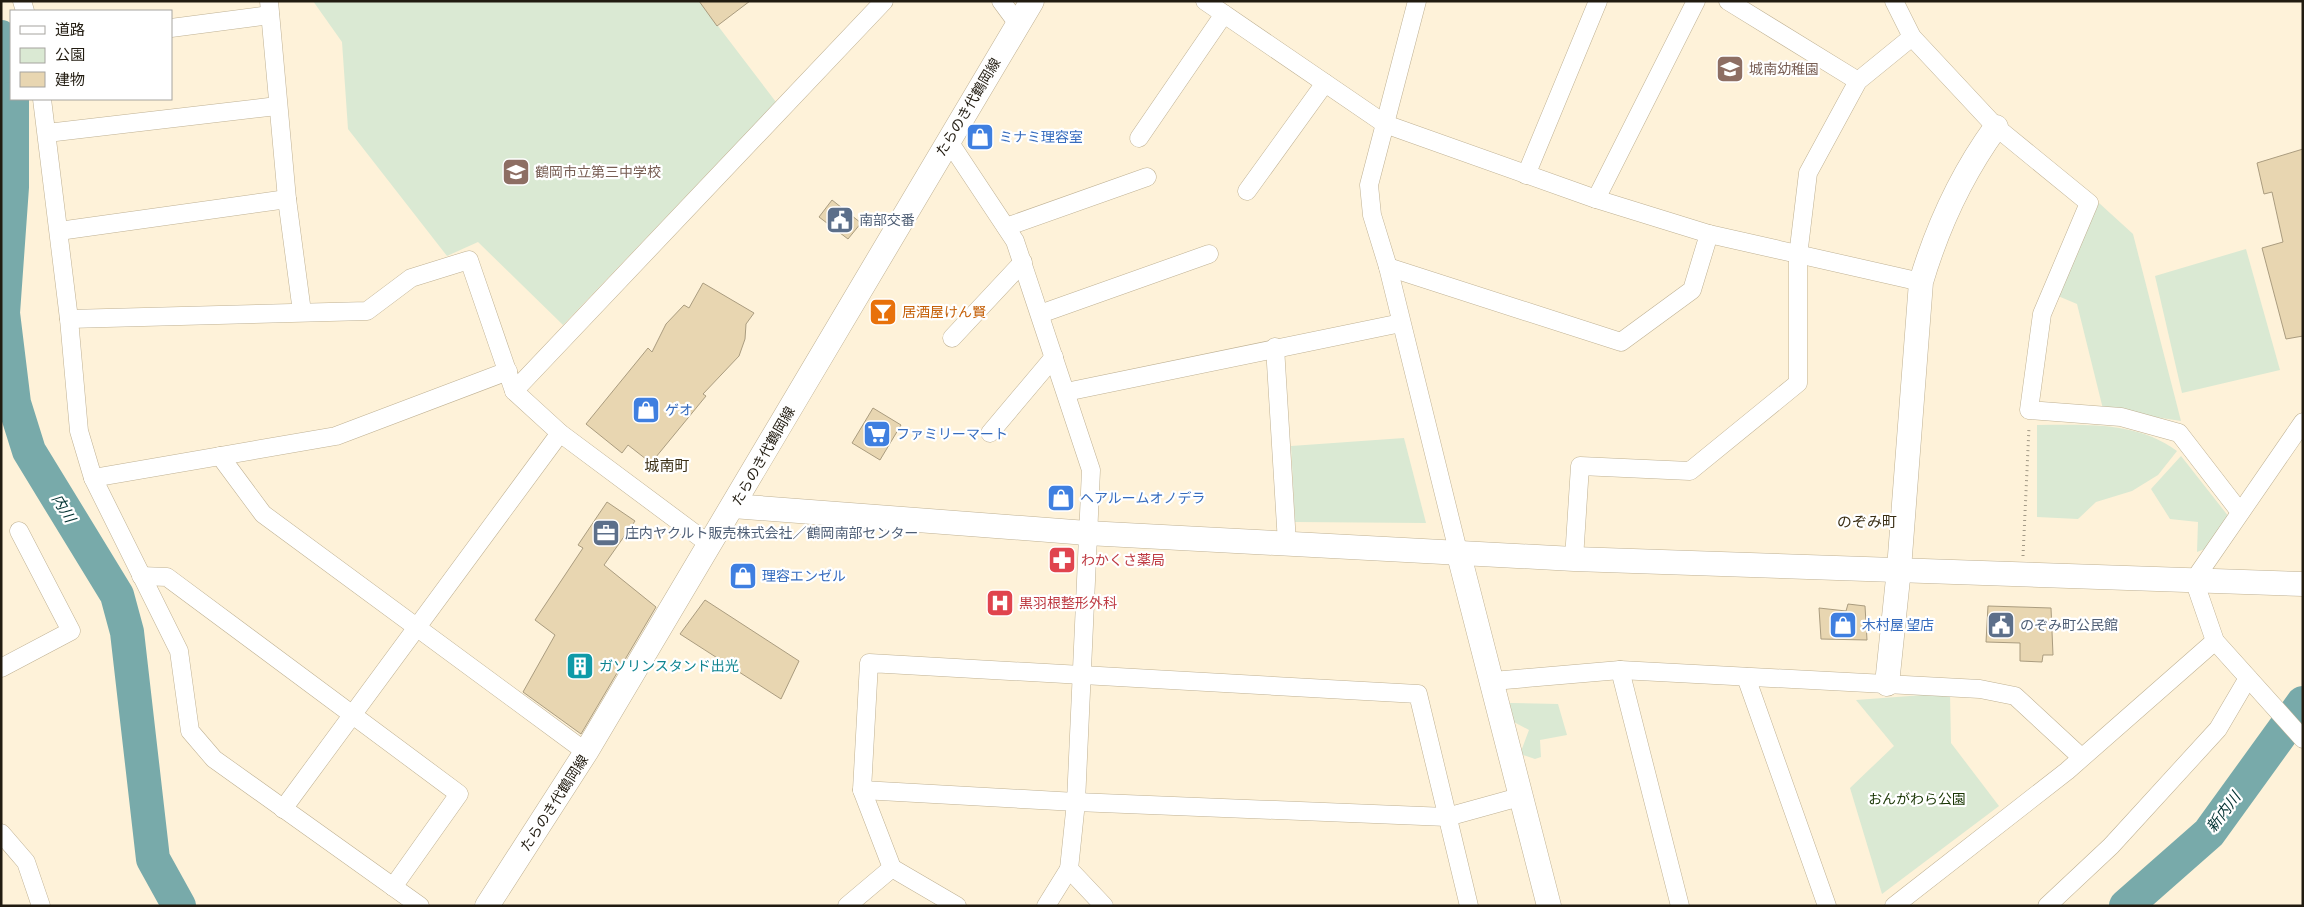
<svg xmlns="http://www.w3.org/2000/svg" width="2304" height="907" font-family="'Asap Condensed','Noto Sans JP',sans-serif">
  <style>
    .green { fill: #dae9d3 }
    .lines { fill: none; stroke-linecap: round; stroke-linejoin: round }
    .river { stroke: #78aaaa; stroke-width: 34 }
    .building { fill: #e8d6b1; stroke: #aa9c7f }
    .street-casing { stroke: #bfb193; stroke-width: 19 }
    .secondary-casing { stroke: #bfb193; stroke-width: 25 }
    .path { stroke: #a29986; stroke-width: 3; stroke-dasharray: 1 4; stroke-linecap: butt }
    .street { stroke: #fff; stroke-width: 18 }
    .secondary { stroke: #fff; stroke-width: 24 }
    .labels { text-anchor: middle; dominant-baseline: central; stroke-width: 4.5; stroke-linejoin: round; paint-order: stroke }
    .education-label { font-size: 14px; fill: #785e54; stroke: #fff; text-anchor: start }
    .street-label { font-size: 14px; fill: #211b10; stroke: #fff }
    .shop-label { font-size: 14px; fill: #366cbe; stroke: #fff; text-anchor: start }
    .service-label { font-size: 14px; fill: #4e5e75; stroke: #fff; text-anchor: start }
    .food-label { font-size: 14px; fill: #c56008; stroke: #fff; text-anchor: start }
    .health-label { font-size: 14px; fill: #be3a42; stroke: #fff; text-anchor: start }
    .culture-label { font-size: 14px; fill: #0d838f; stroke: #fff; text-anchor: start }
    .park-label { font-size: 14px; fill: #193604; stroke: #fff }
    .neighbourhood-label { font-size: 15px; fill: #3b2f15; stroke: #fff }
    .water-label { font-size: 15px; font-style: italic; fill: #003131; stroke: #fff }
  </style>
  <rect width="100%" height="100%" fill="#fef2d9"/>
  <g class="green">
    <path d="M313,1H699L776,102L563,325L478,242L447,256L348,129L342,42Z"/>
    <path d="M2099,203L2133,234L2181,421L2103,409L2077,304L2058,296Z"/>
    <path d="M2246,249L2280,370L2182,393L2155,276Z"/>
    <path d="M2037,425C2086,425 2136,421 2177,451L2158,475L2132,491L2096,502L2078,519L2037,517Z"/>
    <path d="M1404,438L1426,523L1295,522L1291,446Z"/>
    <path d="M2181,456L2229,517L2205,549L2197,552L2198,522L2170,519L2151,489Z"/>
    <path d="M1950,693L1951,743L1999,806L1882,894L1850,788L1894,746L1856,700Z"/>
    <path d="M1510,703L1558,704L1567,735L1540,740L1541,757L1535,759L1520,754L1529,730L1512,721Z"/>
  </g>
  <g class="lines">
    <g class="river">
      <path d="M1,37L11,90"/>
      <path d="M12,99V187L3,313L14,403L29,451L117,595L127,632L153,859L179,906"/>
      <path d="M2126,906L2209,833L2303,703"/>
    </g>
  </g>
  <g class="building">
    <path d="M699,1H750L717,26Z"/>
    <path d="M2303,149V336L2286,339L2262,248L2283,242L2272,192L2264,194L2257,163Z"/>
    <path d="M832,200L861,223L848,239L819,217Z"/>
    <path d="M703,283L754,313L746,324L745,339L739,356L703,394L706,396L651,463L628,445L622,453L586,424L648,348L652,352L666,324L684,305L689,308Z"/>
    <path d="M873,408L901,425L880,460L852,443Z"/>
    <path d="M607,502L635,521L604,565L656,607L581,734L523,692L555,635L535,620L583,548L578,545Z"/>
    <path d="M705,600L799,661L781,699L680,634Z"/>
    <path d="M1848,604L1865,606L1867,640L1821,639L1819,608L1846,611Z"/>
    <path d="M1988,606L2051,608L2053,655H2043L2042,662L2020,661V643L1986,642Z"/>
  </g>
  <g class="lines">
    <g class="street-casing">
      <g id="street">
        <path d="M22,1L25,11"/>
        <path d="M269,1L287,199L302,312"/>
        <path d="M1001,1L1018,24"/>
        <path d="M1205,1L1385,124L1596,199L1709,234L1921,282"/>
        <path d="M1417,1L1369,185L1372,215L1388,267L1458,551"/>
        <path d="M1728,1L1858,81"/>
        <path d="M1894,1L1912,37L1996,127L2089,203L2042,314L2029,410L2121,417L2179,433L2240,512"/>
        <path d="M171,28L270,15"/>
        <path d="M42,99L69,319L79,431L93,478L179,651L190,731L214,759L420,906"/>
        <path d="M47,133L277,106"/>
        <path d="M1139,138L1224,14"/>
        <path d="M948,140L1015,241L1091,470L1076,802L1069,869L1104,906"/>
        <path d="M1526,175L1598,1"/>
        <path d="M1247,191L1325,83"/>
        <path d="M1596,199L1696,1"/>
        <path d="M1006,227L1147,177"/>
        <path d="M59,231L287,199"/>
        <path d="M1388,267L1621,342L1692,290L1709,234"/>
        <path d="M1040,314L1209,254"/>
        <path d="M69,319L367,311L411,278L469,260L514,391L560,433L709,544"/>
        <path d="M952,338L1023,262"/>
        <path d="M1275,347L1287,543"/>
        <path d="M514,391L884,1"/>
        <path d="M1066,392L1401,323"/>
        <path d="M2303,422L2194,580L2215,641L2303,739"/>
        <path d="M990,433L1054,357"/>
        <path d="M220,456L263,514L586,752"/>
        <path d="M93,478L336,436L508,371"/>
        <path d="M1574,559L1580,466L1690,471L1798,383V256L1808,173L1858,81L1912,37"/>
        <path d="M141,576L167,577L459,794L393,887"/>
        <path d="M1,668L71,631L19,531"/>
        <path d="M1620,670L1680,906"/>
        <path d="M1746,677L1827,906"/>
        <path d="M1493,681L1620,670L1980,689L2015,696L2081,757"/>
        <path d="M862,790L1076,802L1447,817L1523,796"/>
        <path d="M283,809L560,433"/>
        <path d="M1,833L26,862L41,906"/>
        <path d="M892,868L957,906"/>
        <path d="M847,906L892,868L862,790L869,663L1418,694L1469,906"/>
        <path d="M1046,906L1069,869"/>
        <path d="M1894,906L2067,771L2215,641"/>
        <path d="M2047,906L2111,846L2218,729L2248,678"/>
      </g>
    </g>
    <g class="secondary-casing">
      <g id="secondary">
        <path d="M733,506L1087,533L1574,559L2303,584"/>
        <path d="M1458,551L1549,906"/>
        <path d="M1887,684L1899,569L1921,282C1938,225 1961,175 1996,127"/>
        <path d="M487,906L586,752L1032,1"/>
      </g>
    </g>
    <path class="path" d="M2023,556L2029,427"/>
    <use href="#street" class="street"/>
    <use href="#secondary" class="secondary"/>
  </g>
  <defs>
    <g id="school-square" transform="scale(1.4375)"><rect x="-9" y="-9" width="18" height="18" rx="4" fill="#8d6e63" stroke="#fff"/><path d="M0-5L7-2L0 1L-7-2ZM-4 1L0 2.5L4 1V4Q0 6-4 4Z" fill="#fff"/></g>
    <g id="shop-square" transform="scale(1.4375)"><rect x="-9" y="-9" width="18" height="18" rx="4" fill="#3f7fe0" stroke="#fff"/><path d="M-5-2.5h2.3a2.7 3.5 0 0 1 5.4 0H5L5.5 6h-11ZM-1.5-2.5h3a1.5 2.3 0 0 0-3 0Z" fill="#fff"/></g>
    <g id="civic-square" transform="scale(1.4375)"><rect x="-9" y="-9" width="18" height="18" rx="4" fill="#5c6f8a" stroke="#fff"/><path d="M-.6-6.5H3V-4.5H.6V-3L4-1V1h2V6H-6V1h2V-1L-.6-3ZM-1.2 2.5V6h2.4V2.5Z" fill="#fff"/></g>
    <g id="bar-square" transform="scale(1.4375)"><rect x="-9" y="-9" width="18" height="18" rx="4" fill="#e8710a" stroke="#fff"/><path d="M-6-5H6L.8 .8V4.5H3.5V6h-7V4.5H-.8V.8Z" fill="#fff"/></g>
    <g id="supermarket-square" transform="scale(1.4375)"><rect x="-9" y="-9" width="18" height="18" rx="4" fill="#3f7fe0" stroke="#fff"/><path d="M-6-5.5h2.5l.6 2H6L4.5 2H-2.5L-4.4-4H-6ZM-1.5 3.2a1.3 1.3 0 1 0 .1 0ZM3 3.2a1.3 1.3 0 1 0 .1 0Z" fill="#fff"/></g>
    <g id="office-square" transform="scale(1.4375)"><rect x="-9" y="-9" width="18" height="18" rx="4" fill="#5c6f8a" stroke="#fff"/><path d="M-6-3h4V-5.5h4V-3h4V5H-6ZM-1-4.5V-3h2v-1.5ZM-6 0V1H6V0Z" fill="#fff"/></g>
    <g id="pharmacy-square" transform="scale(1.4375)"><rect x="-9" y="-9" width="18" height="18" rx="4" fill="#e0444e" stroke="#fff"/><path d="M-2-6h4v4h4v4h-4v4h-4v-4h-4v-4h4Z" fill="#fff"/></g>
    <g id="hospital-square" transform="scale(1.4375)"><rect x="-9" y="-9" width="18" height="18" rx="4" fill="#e0444e" stroke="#fff"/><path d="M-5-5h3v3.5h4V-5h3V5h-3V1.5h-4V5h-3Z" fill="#fff"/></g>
    <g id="building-square" transform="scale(1.4375)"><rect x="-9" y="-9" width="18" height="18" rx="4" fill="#0f9aa8" stroke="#fff"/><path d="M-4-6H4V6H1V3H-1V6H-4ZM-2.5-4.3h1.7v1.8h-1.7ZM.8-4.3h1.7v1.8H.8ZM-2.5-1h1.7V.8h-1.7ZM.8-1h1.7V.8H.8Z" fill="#fff"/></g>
  </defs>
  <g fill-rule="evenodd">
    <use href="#school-square" x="1730" y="69"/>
    <use href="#shop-square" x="980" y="137"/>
    <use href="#school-square" x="516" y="172"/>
    <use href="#civic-square" x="840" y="220"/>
    <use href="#bar-square" x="883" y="312"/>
    <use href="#shop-square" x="646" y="410"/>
    <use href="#supermarket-square" x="877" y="434"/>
    <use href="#shop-square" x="1061" y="498"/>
    <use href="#office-square" x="606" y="533"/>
    <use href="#pharmacy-square" x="1062" y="560"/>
    <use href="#shop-square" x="743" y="576"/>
    <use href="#hospital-square" x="1000" y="603"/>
    <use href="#shop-square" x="1843" y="625"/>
    <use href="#civic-square" x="2001" y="625"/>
    <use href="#building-square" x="580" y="666"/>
  </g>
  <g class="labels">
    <g class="education-label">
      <text x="1749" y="69">城南幼稚園</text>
      <text x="535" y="172">鶴岡市立第三中学校</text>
    </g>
    <g class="street-label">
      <text transform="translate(968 107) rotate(-59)">たらのき代鶴岡線</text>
      <text transform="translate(763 456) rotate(-60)">たらのき代鶴岡線</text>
      <text transform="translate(554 803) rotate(-57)">たらのき代鶴岡線</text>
    </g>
    <g class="shop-label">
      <text x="999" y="137">ミナミ理容室</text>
      <text x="665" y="410">ゲオ</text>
      <text x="896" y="434">ファミリーマート</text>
      <text x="1080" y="498">ヘアルームオノデラ</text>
      <text x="762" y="576">理容エンゼル</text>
      <text x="1862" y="625">木村屋 望店</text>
    </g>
    <g class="service-label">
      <text x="859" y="220">南部交番</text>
      <text x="625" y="533">庄内ヤクルト販売株式会社／鶴岡南部センター</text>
      <text x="2020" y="625">のぞみ町公民館</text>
    </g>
    <g class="food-label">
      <text x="902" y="312">居酒屋けん賢</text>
    </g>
    <g class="health-label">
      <text x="1081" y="560">わかくさ薬局</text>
      <text x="1019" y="603">黒羽根整形外科</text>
    </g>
    <g class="culture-label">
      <text x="599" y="666">ガソリンスタンド出光</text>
    </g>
    <g class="park-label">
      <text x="1917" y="799">おんがわら公園</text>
    </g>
    <g class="neighbourhood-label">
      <text x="667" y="465">城南町</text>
      <text x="1867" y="521">のぞみ町</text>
    </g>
    <g class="water-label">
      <text transform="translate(64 508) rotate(59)">内川</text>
      <text transform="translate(2223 812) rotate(-53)">新内川</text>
    </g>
  </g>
  <rect width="2304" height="907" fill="none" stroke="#211b10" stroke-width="5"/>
  <rect x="10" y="10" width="162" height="90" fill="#ffffff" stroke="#a6a49f"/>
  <rect x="20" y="26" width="25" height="8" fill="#ffffff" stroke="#a6a49f"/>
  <text x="55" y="35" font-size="15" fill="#211b10">道路</text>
  <rect x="20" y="48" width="25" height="15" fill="#dae9d3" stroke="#a6a49f"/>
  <text x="55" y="60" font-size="15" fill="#211b10">公園</text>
  <rect x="20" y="72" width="25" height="15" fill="#e8d6b1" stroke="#a6a49f"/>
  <text x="55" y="85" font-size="15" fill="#211b10">建物</text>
</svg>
